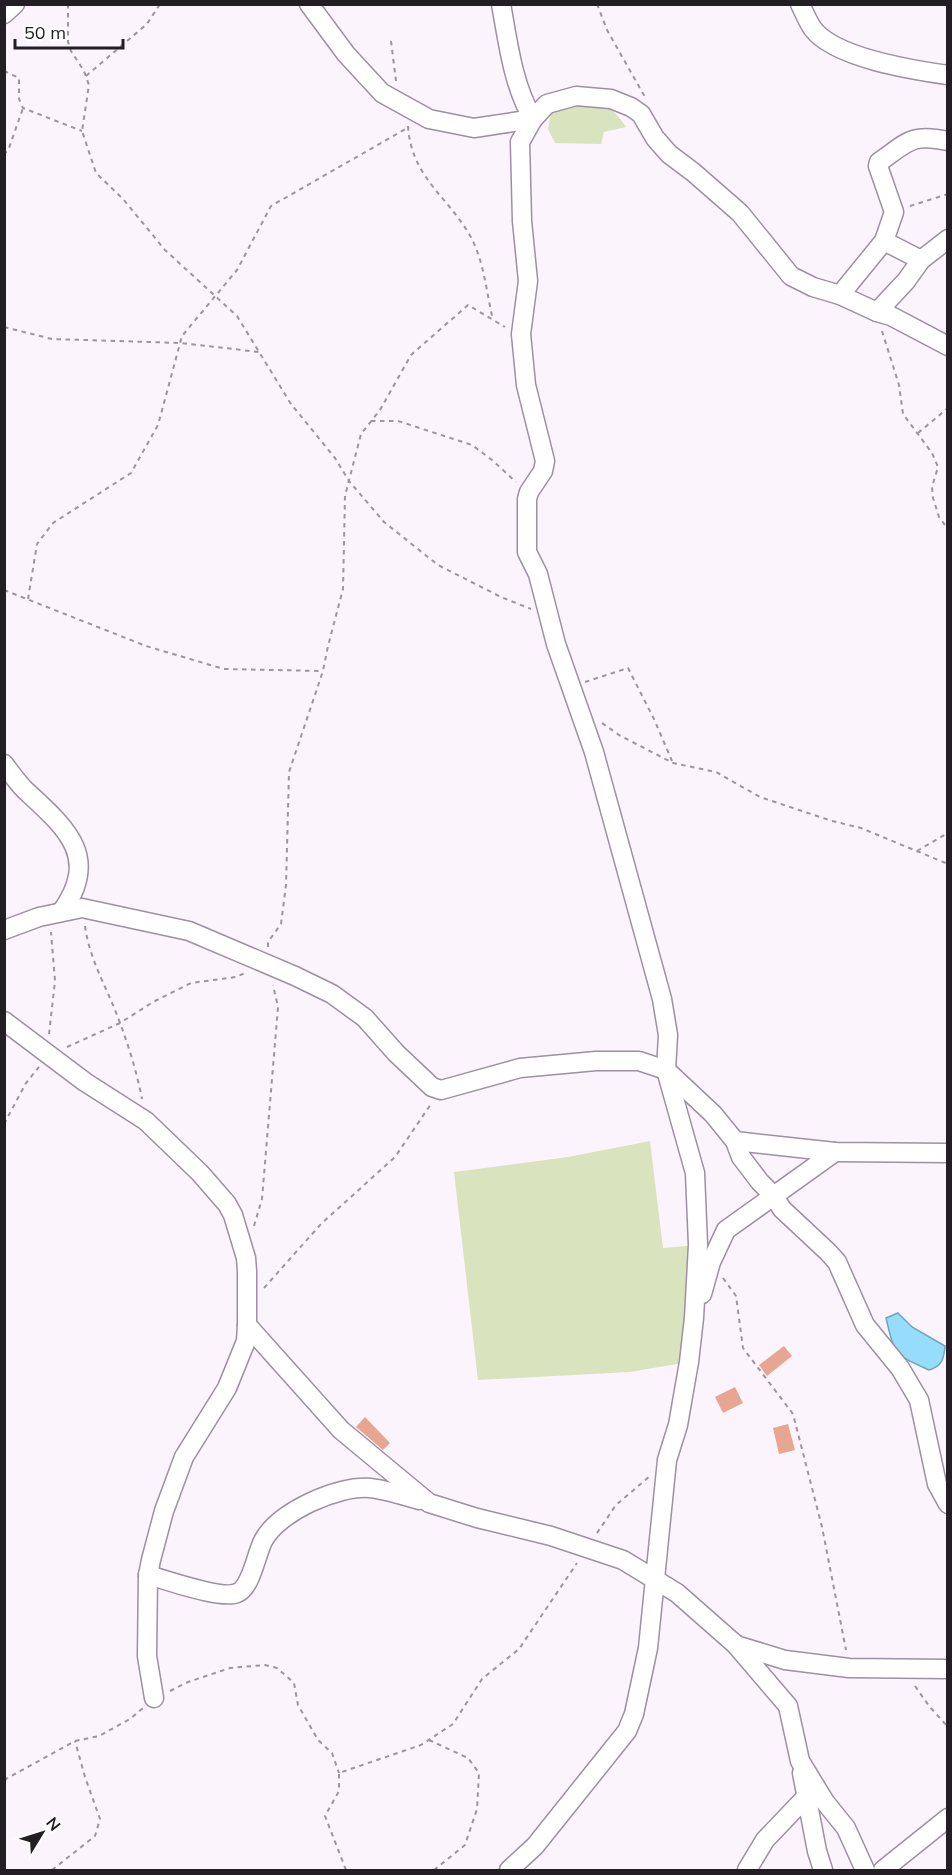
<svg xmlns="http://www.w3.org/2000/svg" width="952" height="1875" font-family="Mulish,sans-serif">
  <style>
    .green { fill: #d9e3be }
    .water { fill: #95ddfb; stroke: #73a3ba; stroke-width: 1.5 }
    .building { fill: #e7a692 }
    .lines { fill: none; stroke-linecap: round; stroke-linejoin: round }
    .minor-casing { stroke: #9e8fa2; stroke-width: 21 }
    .path { stroke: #9c959d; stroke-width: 2; stroke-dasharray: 4.5 4.5; stroke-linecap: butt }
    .minor { stroke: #fff; stroke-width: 18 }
  </style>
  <rect width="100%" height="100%" fill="#fbf4fc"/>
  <g class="green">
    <path d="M565,105C595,105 609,99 626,127L604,132L601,144L555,143L548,129L551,113Z"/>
    <path d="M650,1141L663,1248L698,1245L689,1362L630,1372L478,1380L454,1172L568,1157Z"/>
  </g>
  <path class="water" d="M898,1313L912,1327L945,1346C944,1359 942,1366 929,1370C894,1354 895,1356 886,1318Z"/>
  <g class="building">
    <path d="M784,1346L792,1356L767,1376L759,1365Z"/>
    <path d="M735,1387L743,1403L723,1413L715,1397Z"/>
    <path d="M365,1417L390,1443L383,1450L356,1427Z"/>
    <path d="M788,1424L795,1450L779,1454L773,1428Z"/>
  </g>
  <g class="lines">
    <g class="minor-casing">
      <g id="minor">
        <path d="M309,4L346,54L382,93L429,119L474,128L533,119L547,104L576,96L611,99L631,107L641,114L655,138L669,154L693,172L740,213L791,276L813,287L840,295L877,312L891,316L948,346"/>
        <path d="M501,4C508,42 513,86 533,119L520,142L522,221L528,281L521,334L526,385L545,461L543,471L529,492L527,499V552L538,574L556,644L594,752L662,999L668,1035L666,1070L695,1173L698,1245L694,1318L689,1362L678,1425L667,1460L648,1648L634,1714L627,1731L535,1846L509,1870"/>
        <path d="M800,4C804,12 808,22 813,29C835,58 913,70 948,75"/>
        <path d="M4,14L15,4"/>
        <path d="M884,241L921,260"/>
        <path d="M840,295L884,241L894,212L878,166L879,162C908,142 911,133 948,141"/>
        <path d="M877,312L906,281L921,260L948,239"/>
        <path d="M4,764C11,773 17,782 25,790C65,827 101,856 62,911"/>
        <path d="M4,930L39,917L82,908L189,931L295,976L332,994L365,1018L396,1053L432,1087L441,1090L520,1068L596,1061H639L666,1070L713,1114L735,1141L835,1152L948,1153"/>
        <path d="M4,1021L85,1082L146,1121L200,1173L227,1204L233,1215L246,1258L247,1271V1325L341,1430L429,1503L477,1518L551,1536L623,1560L677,1593L735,1644L788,1706L800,1761L825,1802L846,1828L865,1870"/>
        <path d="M735,1141L741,1157L760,1182L773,1195L782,1209L828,1252L837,1262L865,1325L900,1368L919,1400L937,1484L948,1504"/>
        <path d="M702,1294L711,1262L726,1230L835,1152"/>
        <path d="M148,1575C167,1580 222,1600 237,1593C251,1588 256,1555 263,1541C278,1512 338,1485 370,1488C387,1490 403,1495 419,1500"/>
        <path d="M736,1645L785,1660L849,1668L948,1669"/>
        <path d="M154,1698L147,1656L148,1575L151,1560L164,1511L184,1457L227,1388L246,1341L247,1325"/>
        <path d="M802,1773L817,1851L823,1870"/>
        <path d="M747,1870L765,1840L807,1796"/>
        <path d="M883,1870L948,1818"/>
      </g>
    </g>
    <g class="path">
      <path d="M68,4V42L71,51L84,71L89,85L82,131L96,173L123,199L165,250L237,316L291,404L335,458L349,481L384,522L438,565L501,597L531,609"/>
      <path d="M597,4L607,30L645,97"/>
      <path d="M391,41L396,81"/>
      <path d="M4,71L19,78V99L23,108L82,131"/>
      <path d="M86,76L147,24L160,4"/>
      <path d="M408,126C411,175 445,195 468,232C484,258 486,291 493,320"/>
      <path d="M4,155L9,148L23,108"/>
      <path d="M910,206L948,194"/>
      <path d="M4,327L52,339L181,343L259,352"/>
      <path d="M882,331L899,385L903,414L932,453L938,467L932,487L933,498L939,517L948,529"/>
      <path d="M371,421H398L472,445L492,460L516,482"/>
      <path d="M918,433L948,408"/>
      <path d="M4,590L146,646L224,669L323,671"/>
      <path d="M28,599L37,544L53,523L131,473L158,425L182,336L237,270L271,206L409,127"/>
      <path d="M585,682L628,668L654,719L672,761"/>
      <path d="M602,723L619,735L673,763L716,772L760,797L832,821L861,828L948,864"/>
      <path d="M917,851L948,833"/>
      <path d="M85,926C90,962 108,989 120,1023C129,1047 137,1073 142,1099"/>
      <path d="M268,947V942L281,924L286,885L289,772L323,671L328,646L343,589L345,496L361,434L380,410L411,355L468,305L505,327"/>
      <path d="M49,1034L55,981L51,932"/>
      <path d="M67,1047L120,1023L153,1002L191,983L236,977L245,973"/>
      <path d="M4,1124L26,1083L39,1067"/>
      <path d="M254,1226L262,1199L278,1007L273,985"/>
      <path d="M723,1278L736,1296L743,1348L793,1414L822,1527L846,1650"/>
      <path d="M264,1288L321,1224L395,1157L431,1104"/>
      <path d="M597,1533L616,1505L650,1476"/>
      <path d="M915,1686L929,1706L948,1727"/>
      <path d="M170,1691L188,1682L230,1668L265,1665L277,1668L294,1683L298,1705L318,1740L332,1753L339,1773"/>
      <path d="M429,1740L468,1758L479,1773L477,1809L465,1845L434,1870"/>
      <path d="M4,1780L75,1741L99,1736L130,1719L143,1708"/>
      <path d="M52,1870L95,1836L100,1819L85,1777L75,1741"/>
      <path d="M346,1870L325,1816L339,1791V1773L421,1745L453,1724L482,1679L519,1649L577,1563"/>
    </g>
    <use href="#minor" class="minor"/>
  </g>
  <rect width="952" height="1875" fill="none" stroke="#231d24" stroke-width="12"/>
  <g transform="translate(42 1833) rotate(52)" stroke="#ffffff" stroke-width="4.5" paint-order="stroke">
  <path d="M0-4.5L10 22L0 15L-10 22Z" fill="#231d24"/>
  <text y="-9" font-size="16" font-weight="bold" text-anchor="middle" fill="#231d24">N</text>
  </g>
  <path d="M15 39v9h108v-9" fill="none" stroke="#231d24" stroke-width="3"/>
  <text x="24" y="39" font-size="18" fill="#231d24" stroke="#ffffff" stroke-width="4.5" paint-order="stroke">50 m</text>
</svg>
